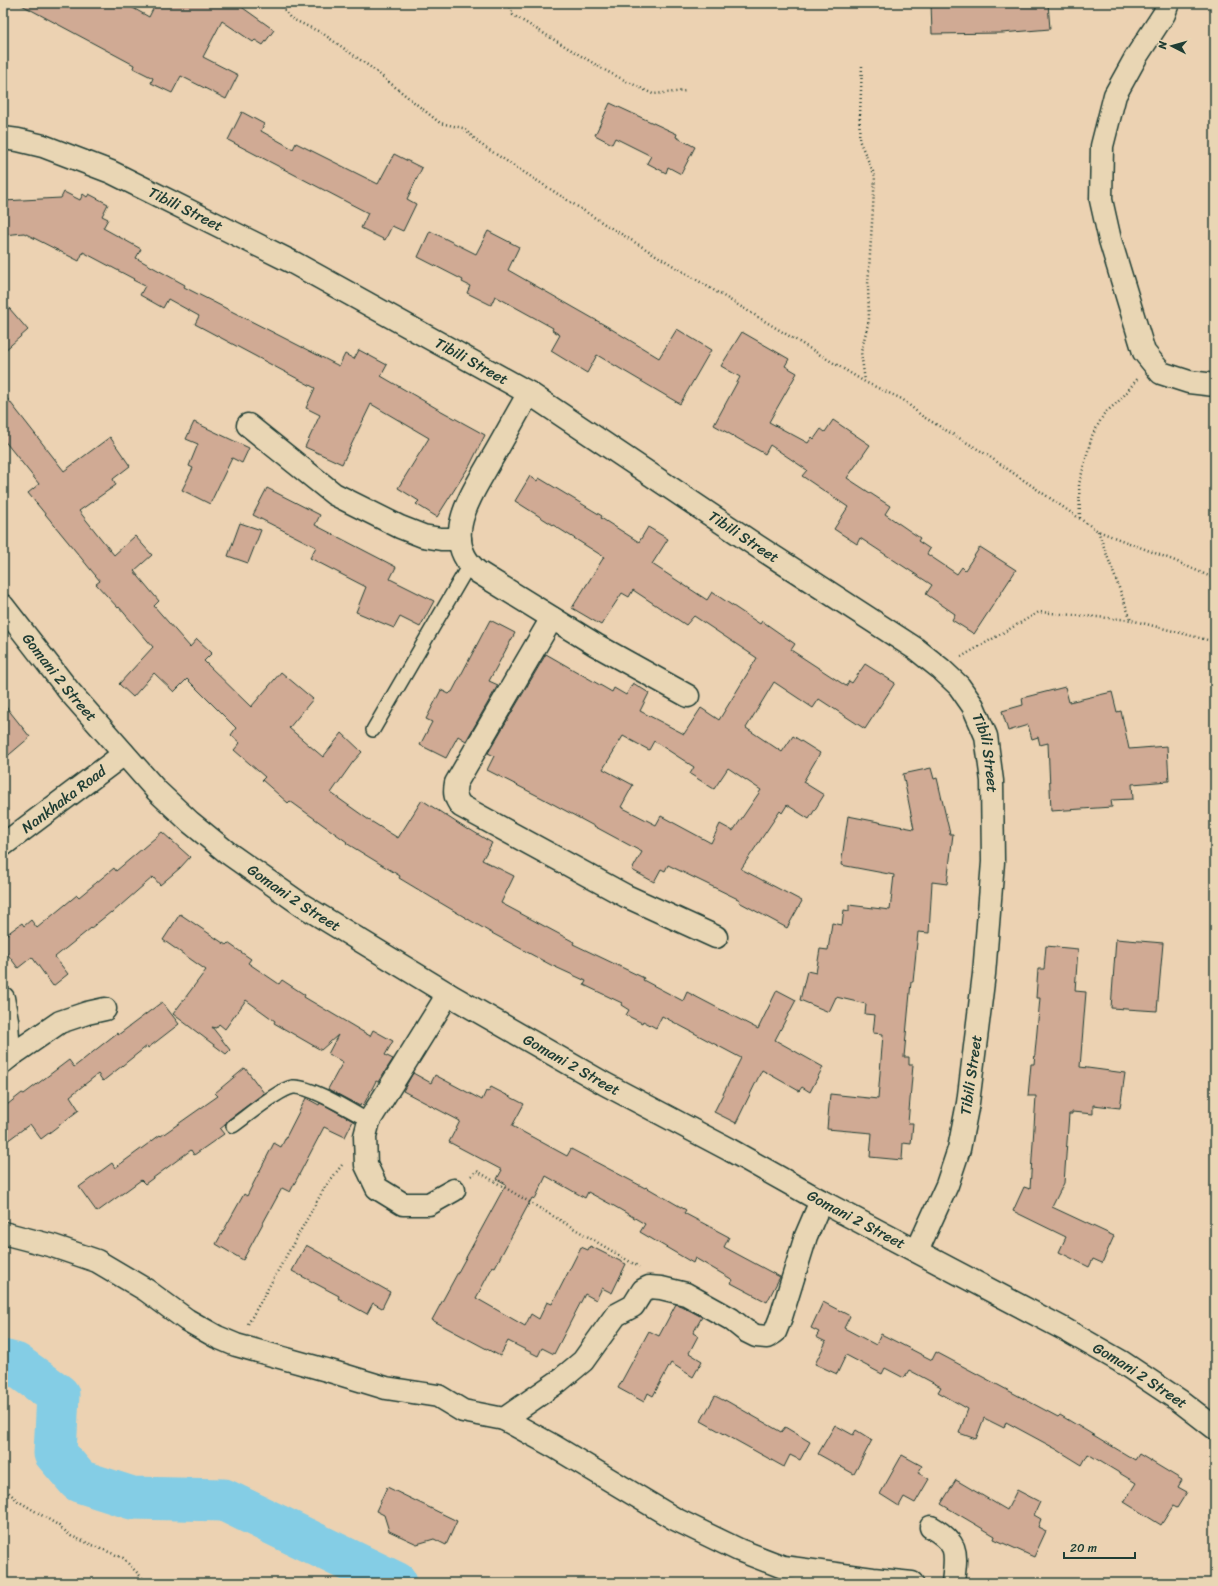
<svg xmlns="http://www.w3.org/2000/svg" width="1218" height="1586" font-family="Sriracha,sans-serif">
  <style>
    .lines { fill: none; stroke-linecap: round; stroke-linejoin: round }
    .river { stroke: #84cde5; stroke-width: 43 }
    .building { fill: #d0aa94; stroke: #1f3d34; fill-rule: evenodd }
    .service-casing { stroke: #1f3d34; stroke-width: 16 }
    .minor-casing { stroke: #1f3d34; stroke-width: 25 }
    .path { stroke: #1f3d34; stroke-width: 2.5; stroke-dasharray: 1 3; stroke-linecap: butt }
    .service { stroke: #e9d6b4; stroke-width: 13 }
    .minor { stroke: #e9d6b4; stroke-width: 22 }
    .labels { text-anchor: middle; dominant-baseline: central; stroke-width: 3; stroke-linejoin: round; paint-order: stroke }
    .street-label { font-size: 15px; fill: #1f3d34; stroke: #e9d6b4 }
  </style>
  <rect width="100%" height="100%" fill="#ecd2b2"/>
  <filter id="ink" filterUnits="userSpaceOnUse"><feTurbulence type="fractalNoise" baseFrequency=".025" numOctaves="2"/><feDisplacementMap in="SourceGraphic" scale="8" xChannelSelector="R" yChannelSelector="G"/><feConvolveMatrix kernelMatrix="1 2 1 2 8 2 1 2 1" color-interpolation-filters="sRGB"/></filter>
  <g filter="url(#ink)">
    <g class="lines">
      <path class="river" d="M3,1361L15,1364L58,1395L55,1453L79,1481L132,1498L224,1500L396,1583"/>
    </g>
    <g class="building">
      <path d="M18,3H124L149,17L156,3H236L274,30L263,45L255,40L253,42L222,21L203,57L238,75L226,99L181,76L172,93L151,83L153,78L133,68L134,65Z"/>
      <path d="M931,3H1048L1050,29L1002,33L932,34Z"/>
      <path d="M610,103L677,134L676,137L695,147L681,174L668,167L666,173L647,163L651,156L615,138L612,144L595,135Z"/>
      <path d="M242,112L264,124L261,131L293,149L296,143L378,184L394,154L422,168L407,199L416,204L403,231L392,226L385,240L361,228L368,213L228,140Z"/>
      <path d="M64,192L80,200L83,194L87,197L89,194L108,204L102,216L108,219L103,228L141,249L136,258L185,285L184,287L339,366L345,354L354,359L359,350L387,365L381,376L436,408L485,435L470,465L437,517L416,504L419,501L398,488L429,438L371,404L342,464L305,447L320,415L306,408L315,388L195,324L199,316L168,299L163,308L140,295L145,286L133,280L134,279L83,252L79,261L24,233L3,235V201L61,198Z"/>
      <path d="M430,231L476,254L488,231L519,247L508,270L608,327L659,358L677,329L711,350L680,404L597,355L587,373L551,351L560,335L552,330L553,328L495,296L491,305L467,293L470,286L462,282L463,280L418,257Z"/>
      <path d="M3,301L28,330L3,352Z"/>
      <path d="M742,332L789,359L785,366L797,373L769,422L808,443L812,437L814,439L821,429L825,432L833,420L870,445L847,478L890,506L885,514L920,538L918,541L930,549L927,554L957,574L962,567L965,570L980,547L1016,570L974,634L952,620L955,614L926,594L932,585L860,538L857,544L834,529L848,507L802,476L807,470L770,445L765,454L714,425L740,377L721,366Z"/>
      <path d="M3,393L64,471L110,437L130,466L113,479L116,485L79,511L114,555L135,536L152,555L134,571L159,601L154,606L190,647L197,639L212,653L204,661L251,707L281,672L313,699L289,728L323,757L342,733L362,752L353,762L331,793L369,820L398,838L422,800L468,830L469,829L492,843L482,860L514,876L501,903L574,942L573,944L644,978L643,980L683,1001L687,992L758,1029L777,990L796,1000L775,1040L823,1067L810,1092L802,1087L799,1091L762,1070L736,1123L714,1112L741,1058L662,1016L656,1028L643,1021L642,1023L626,1015L629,1010L621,1005L622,1003L584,985L586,981L551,965L488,931L434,899L399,878L400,876L346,843L347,842L290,801L288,803L262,780L265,777L234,750L240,743L231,735L236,728L187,679L174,692L154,673L133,697L119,684L153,647L119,607L118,608L96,584L100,581L28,493L39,484L3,439Z"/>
      <path d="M194,422L249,448L242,463L232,458L210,504L182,490L193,468L189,466L198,444L186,439Z"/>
      <path d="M530,476L537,481L539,478L602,516L601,518L639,542L648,527L668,539L652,564L707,600L712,592L760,624L762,621L795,644L791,650L846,686L849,681L852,683L865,664L895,683L865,729L819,699L813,708L774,682L746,728L782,752L793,736L820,753L803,782L824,795L809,819L787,805L782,813L780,811L741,869L802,901L787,928L739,902L740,900L668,865L665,871L661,869L654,882L632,870L642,852L542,798L487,770L494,756L488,753L546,654L612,692L614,688L626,695L633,683L649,693L640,711L684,734L701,708L719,720L757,658L694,616L686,625L633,590L629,597L622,593L601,625L572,608L604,557L515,501ZM623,736L649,750L654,741L694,767L690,774L714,789L728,768L761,790L733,831L720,824L711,843L661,816L656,825L621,807L633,785L603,769Z"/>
      <path d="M267,488L320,515L315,525L396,567L390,579L434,601L420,627L400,617L394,628L356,612L366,587L310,558L316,547L253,515Z"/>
      <path d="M240,523L261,530L248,563L228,556Z"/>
      <path d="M490,620L515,633L489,681L498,685L466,741L458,736L446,758L420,745L432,722L426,719L441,690L449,694L451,692H452Z"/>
      <path d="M1065,687L1069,702L1112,692L1117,712L1121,711L1129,749L1167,746L1169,781L1132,784L1133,799L1111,800L1112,807L1051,811L1048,743L1040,745L1038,737L1032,739L1028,725L1008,731L1002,711L1023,705L1022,698Z"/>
      <path d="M3,703L30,737L3,760Z"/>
      <path d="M931,768L934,779L937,778L950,834H953L947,884L932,882L929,933L918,932L913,982H911L904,1057H909V1065H913L908,1123H913L911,1144L903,1143L902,1160L870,1157L872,1133L827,1129L830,1094L878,1099L883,1034L873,1033L875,1015L865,1014L866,1004L836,997L829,1012L800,1000L807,971L816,973L820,949L828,950L832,923L842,925L844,910L849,911V905L890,910L894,875L841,865L848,816L914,829L903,774Z"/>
      <path d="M162,832L190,857L180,868L160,885L153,877L112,913L111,912L55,957L68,974L53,986L32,957L18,968L3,948V937L22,923L24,926L31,920L37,928L77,895L79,897L114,868L116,871Z"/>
      <path d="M180,914L226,945L228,943L251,959L248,963L279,984L282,980L305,995L304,997L370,1036L373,1030L393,1041L385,1055L393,1059L378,1082L376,1081L363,1106L361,1104L360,1106L328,1089L343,1062L328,1054L338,1035L321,1050L274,1023L275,1021L246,1000L225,1029L219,1024L216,1028L212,1027L230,1050L226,1054L173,1014L206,970L163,940Z"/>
      <path d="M1116,939L1163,943L1157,1011L1111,1008Z"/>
      <path d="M1046,946L1078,949L1075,991L1086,992L1080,1067L1125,1073L1120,1108L1093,1105V1114L1072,1112V1114H1069L1064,1183L1052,1207L1114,1236L1102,1263L1093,1259L1089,1267L1059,1252L1066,1237L1013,1211L1024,1187L1030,1189L1036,1096H1028L1031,1064H1034L1040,998H1036L1038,969H1044Z"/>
      <path d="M162,1002L179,1024L148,1048L147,1046L103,1081L98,1074L70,1096L79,1110L41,1139L30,1124L3,1144V1108L22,1093L24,1094L69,1060L74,1067L117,1033L118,1035Z"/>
      <path d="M245,1068L264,1093L228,1120L225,1125L220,1129L224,1134L194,1155L191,1150L145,1184L141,1180L97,1212L79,1187L112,1163L115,1168L160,1135L161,1136L218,1096L215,1093Z"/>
      <path d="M413,1073L431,1083L435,1075L482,1100L486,1091L488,1092L491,1087L524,1104L512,1126L567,1156L571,1149L645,1188L646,1187L686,1210L684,1213L729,1237L724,1247L780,1277L767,1302L731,1283L733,1280L695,1258L693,1263L640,1232L645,1224L614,1206L588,1192L585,1198L546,1176L535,1199L532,1198L495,1267L493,1266L476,1298L525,1326L531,1314L539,1319L547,1302L552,1304L581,1247L588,1250L590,1246L626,1264L612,1293L602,1288L596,1300L585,1294L554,1354L542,1348L538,1356L508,1341L500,1356L432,1320L506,1184L497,1179L502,1170L449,1142L460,1121L403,1091Z"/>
      <path d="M306,1098L319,1105L320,1103L328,1107L353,1121L345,1137L324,1127L290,1192L282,1188L243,1260L216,1244L244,1194L247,1196L274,1143L281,1147Z"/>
      <path d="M306,1245L390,1292L382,1308L373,1303L367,1314L338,1298L339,1296L292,1271Z"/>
      <path d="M823,1302L850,1316L844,1328L876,1345L881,1334L932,1360L936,1352L1058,1417L1060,1415L1135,1460L1139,1454L1182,1480L1178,1487L1187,1492L1177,1508L1173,1506L1161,1525L1124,1502L1136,1483L1088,1454L1082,1465L1056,1449L1006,1422L1004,1428L984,1418L976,1439L959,1433L968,1409L938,1392L941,1387L909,1370L904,1378L885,1368L882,1374L846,1355L837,1374L815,1364L826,1342L816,1337L819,1332L811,1328Z"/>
      <path d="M676,1304L681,1306L702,1317L693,1333L698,1336L689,1353L702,1361L693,1377L671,1363L653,1396L648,1393L644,1402L618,1388L649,1331L659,1336Z"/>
      <path d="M715,1396L725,1401V1400L781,1432L785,1427L810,1442L800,1460L790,1455L784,1467L701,1421Z"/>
      <path d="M835,1425L853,1435L856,1430L872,1440L854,1474L818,1454Z"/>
      <path d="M902,1455L922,1466L918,1473L929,1479L915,1503L904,1497L899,1506L880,1494Z"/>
      <path d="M956,1480L1007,1510L1017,1490L1040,1502L1034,1515L1041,1519L1038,1527L1046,1531L1034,1557L994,1539L995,1536L941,1504Z"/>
      <path d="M387,1487L457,1521L446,1545L434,1539L417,1544L389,1531L384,1515L376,1511Z"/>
    </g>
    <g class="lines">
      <g class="service-casing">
        <g id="service">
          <path d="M373,730L469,565"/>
          <path d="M233,1126C246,1117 279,1089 293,1087C310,1085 353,1112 369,1121"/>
        </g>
      </g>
      <g class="minor-casing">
        <g id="minor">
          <path d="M1168,3L1164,14L1136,57L1115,95L1102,146L1101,200L1110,240L1144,352L1161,373L1189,382L1215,385"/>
          <path id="s1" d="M3,138L18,140L43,146L111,172L294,263L529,393L757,546L916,649L941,669L959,686L973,706L986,736L992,781L993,862L984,974L968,1103L959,1149L947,1185L917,1251"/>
          <path d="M529,393C516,415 504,438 491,460C473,493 438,540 478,572L596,645L688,696"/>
          <path d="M248,425L334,494L400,527L423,536L441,539H460"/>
          <path id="s2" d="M3,606L69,691L157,791L190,822L228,853L302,905L448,994L605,1084L730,1150L821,1201L1064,1329L1120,1361L1180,1401L1215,1428"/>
          <path d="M552,618L456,783C454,793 455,798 461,806L626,896L716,937"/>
          <path id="s3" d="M3,845L124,754"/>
          <path d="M448,994L369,1121L365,1136L366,1165L377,1188L403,1204H429L454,1190"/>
          <path d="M3,998L7,1020L9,1057L3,1062"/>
          <path d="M9,1057L60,1022L87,1013L105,1009"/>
          <path d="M3,1233L53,1246L97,1261L146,1290L187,1320L217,1337L236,1345L330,1371L386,1388L438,1396L463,1411L504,1419L559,1381L583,1361L616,1315L633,1306L643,1290L649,1287L661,1288L686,1294L731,1319L746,1331L756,1336L767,1337L775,1332L781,1317L806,1236L821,1201"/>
          <path d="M504,1419L555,1447L675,1519L739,1550L783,1567L873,1579L912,1583"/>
          <path d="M931,1527C960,1544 956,1553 953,1583"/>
        </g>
      </g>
      <g class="path">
        <path d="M280,3L290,18L322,33L369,66L440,123L463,128L480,144L603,223L865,382L902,399L922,416L981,451L1098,531L1173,560L1211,577L1215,582"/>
        <path d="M509,3L513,15L608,72L653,94L686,91"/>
        <path d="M862,66L859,140L875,176L868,285L869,320L861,352L865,381"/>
        <path d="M1080,518L1079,484L1092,436L1104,414L1122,398L1137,379"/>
        <path d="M1098,531L1131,620"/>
        <path d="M961,657L1039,612L1131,620L1215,642"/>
        <path d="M471,1176L477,1171L639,1267"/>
        <path d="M248,1324L325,1187L342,1165"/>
        <path d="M3,1487L18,1501L58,1525L71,1536L123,1558L147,1583"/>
      </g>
      <use href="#service" class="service"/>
      <use href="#minor" class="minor"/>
    </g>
  </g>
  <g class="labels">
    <g class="street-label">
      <text stroke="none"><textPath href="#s1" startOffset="197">Tibili Street</textPath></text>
      <text stroke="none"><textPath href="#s1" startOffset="521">Tibili Street</textPath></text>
      <text stroke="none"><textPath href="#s1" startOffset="845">Tibili Street</textPath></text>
      <text stroke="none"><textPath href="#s2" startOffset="91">Gomani 2 Street</textPath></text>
      <text stroke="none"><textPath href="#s1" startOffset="1181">Tibili Street</textPath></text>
      <text stroke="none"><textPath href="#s3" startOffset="76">Nankhaka Road</textPath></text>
      <text stroke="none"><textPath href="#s2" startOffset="415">Gomani 2 Street</textPath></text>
      <text stroke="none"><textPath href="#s2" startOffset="739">Gomani 2 Street</textPath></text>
      <text transform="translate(971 1075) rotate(-82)">Tibili Street</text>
      <text stroke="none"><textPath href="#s2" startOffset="1063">Gomani 2 Street</textPath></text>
      <text stroke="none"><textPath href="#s2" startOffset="1387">Gomani 2 Street</textPath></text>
    </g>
  </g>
  <rect width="1218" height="1586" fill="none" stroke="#e9d6b4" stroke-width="16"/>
  <rect x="8" y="8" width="1202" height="1570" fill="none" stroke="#1f3d34" stroke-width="1.5" filter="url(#ink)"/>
  <g transform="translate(1172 46) rotate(276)" stroke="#e9d6b4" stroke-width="3" paint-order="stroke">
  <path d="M0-3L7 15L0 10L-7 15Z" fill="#1f3d34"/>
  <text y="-6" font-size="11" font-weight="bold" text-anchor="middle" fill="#1f3d34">N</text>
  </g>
  <path d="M1064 1552v6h71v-6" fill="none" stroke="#1f3d34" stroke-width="2"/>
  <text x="1070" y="1552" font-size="12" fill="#1f3d34" stroke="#e9d6b4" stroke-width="3" paint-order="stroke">20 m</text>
</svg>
